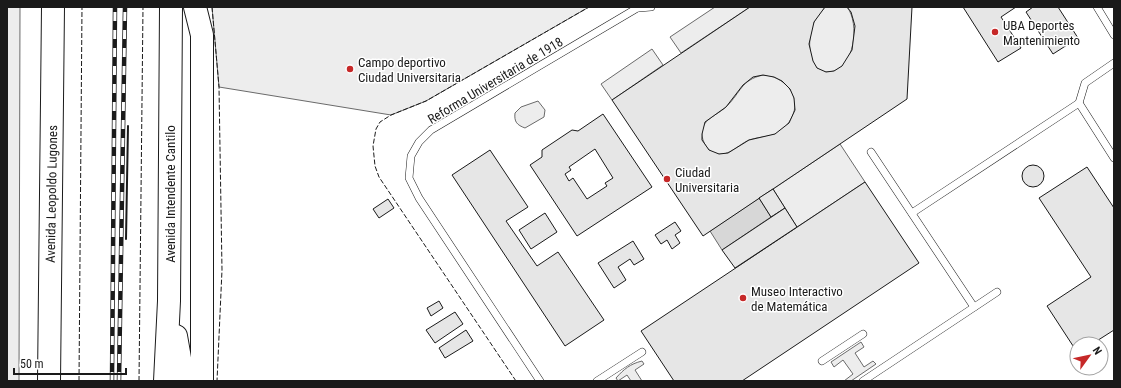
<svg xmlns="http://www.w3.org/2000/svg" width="1121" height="388" font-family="'Roboto Condensed',sans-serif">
  <rect width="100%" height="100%" fill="#fff"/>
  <!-- green -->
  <g fill="#ededed" stroke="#6a6a6a">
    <polygon points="7,7 20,7 19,381 7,381"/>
    <polygon points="212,7 589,7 426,101 391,115 219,87"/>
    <polygon points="715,7 750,7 681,53 670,37"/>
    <path d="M825 7H847C860 23 855 69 830 72 806 75 807 36 814 22 816 17 821 12 825 7Z"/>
    <polygon points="652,49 663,65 612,100 601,84"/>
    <path d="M763 75C773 75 782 80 789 88 802 104 792 125 776 134 768 137 758 137 749 140 736 146 724 162 709 150 705 146 703 141 702 136 700 119 717 116 727 106 741 92 741 80 763 75Z"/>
    <path d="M538 101 545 110 544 117 525 128C517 125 514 122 515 113L521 107Z"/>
    <polygon points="840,144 865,182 797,227 773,189"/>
    <polygon points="861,342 864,347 855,353 864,367 873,361 876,364 851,381 844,381 853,374 843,360 834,367 831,362"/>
    <path d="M642 361 644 364 635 370 642 381H631L627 375 618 381 616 378C624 369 630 364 642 361Z"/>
  </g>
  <!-- water -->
  <polygon fill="#d7d7d7" stroke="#6a6a6a" points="759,198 771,217 722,250 710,231"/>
  <!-- building -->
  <g fill="#e6e6e6" stroke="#1a1a1a" fill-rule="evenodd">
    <path d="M750 7H825L814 22 809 44 813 61 817 68 826 72 834 71 842 66 852 50 855 26 851 12 847 7H912L907 99 703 236 612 100ZM763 75 774 77 782 81 790 89 794 98 795 110 789 123 775 134 749 140 728 153 719 154 709 150 702 140V134L705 122 726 107 743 85 753 77Z"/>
    <polygon points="963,7 1016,7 1001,17 1021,48 998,62"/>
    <polygon points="1033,7 1058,7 1078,38 1053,54 1026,12"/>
    <path d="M603 114 652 187 577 236 530 165 542 157V150L572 130 578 131ZM595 149 613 178 605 183 607 186 587 199 573 178 569 181 565 174 571 170 569 167Z"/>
    <polygon points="490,150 528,207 506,221 537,266 558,252 604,320 565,346 452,175"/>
    <circle cx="1033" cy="176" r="11"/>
    <polygon points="1087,167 1114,208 1114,330 1092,344 1077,344 1077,352 1047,306 1091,277 1039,198"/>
    <polygon points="865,182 919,263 742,381 674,381 641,331"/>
    <polygon points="773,189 785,208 771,217 759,198"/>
    <polygon points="388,199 394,208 379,218 373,209"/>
    <polygon points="785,208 797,227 735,268 722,250"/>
    <polygon points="545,213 557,232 531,249 519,230"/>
    <polygon points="675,222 681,231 675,235 680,243 672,249 667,240 661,244 655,235"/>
    <polygon points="633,241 644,259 634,265 630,259 618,267 626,280 614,288 598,263"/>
    <polygon points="439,301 443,308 431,316 427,308"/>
    <polygon points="455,312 463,324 435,343 426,330"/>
    <polygon points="466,330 473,341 445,358 439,348"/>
  </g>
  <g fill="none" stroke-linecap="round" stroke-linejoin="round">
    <defs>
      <g id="lane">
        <polyline points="1097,7 1114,35"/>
        <polyline points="639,8 651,7"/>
        <polyline points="1079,103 1114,158"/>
        <polyline points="871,152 974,307"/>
        <polyline points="912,213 1079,103 1085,83 1114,63"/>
        <polyline points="822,361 863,334"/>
        <polyline points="540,381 419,198 409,178 411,156 419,142 431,130 639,7"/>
        <polyline points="597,381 642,352"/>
        <polyline points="863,381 997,292"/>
      </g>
      <g id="highway">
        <polyline points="195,7 202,35 202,381"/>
        <polyline points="176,336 184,381"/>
        <polyline points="49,381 53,7"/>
        <polyline points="165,381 169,301 171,7"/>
      </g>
    </defs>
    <!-- lane casing -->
    <use href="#lane" stroke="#1a1a1a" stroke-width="8"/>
    <!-- highway casing -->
    <use href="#highway" stroke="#1a1a1a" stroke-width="24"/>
    <!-- lane -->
    <use href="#lane" stroke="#fff" stroke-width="7"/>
    <!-- highway -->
    <use href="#highway" stroke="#fff" stroke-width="22"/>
    <defs>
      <g id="rail">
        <polyline points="112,381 115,7"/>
        <polyline points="119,381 125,7"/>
      </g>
    </defs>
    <!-- rail casing -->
    <use href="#rail" stroke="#1a1a1a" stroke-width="4.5"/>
    <!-- rail -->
    <use href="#rail" stroke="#fff" stroke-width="3" stroke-dasharray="9" stroke-linecap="butt"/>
    <!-- fence -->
    <g stroke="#1a1a1a" stroke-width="1" stroke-dasharray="5 2" stroke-linecap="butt">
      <polyline points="212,7 219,87 222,270 217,381"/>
      <polyline points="79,381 82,7"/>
      <polyline points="139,381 143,7"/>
      <polyline points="516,381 379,177 375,166 373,146 376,129 380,122 391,115 426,101 589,7"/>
    </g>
    <!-- wall -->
    <polyline stroke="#1a1a1a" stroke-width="2" points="126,239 128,126"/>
  </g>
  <!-- markers -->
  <g fill="#c62828" stroke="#fff" stroke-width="1.5">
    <circle cx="995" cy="32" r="4"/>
    <circle cx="350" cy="69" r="4"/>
    <circle cx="667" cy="179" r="4"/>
    <circle cx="743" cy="298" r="4"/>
  </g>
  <g text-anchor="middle" stroke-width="3" stroke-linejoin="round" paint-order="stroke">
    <!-- poi labels -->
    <g font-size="13" fill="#1a1a1a" stroke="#fff" text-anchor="start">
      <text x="1003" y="30">UBA Deportes<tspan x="1003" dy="15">Mantenimiento</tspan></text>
      <text x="358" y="67">Campo deportivo<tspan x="358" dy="15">Ciudad Universitaria</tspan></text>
      <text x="675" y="177">Ciudad<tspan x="675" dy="15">Universitaria</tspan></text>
      <text x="751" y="296">Museo Interactivo<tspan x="751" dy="15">de Matemática</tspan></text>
    </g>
    <!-- street labels -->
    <g font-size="13" fill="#1a1a1a" stroke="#fff">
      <text transform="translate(495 80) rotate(-31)" y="5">Reforma Universitaria de 1918</text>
      <text transform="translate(51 194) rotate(-89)" y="5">Avenida Leopoldo Lugones</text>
      <text transform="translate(170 194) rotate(-90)" y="5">Avenida Intendente Cantilo</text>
    </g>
  </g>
  <!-- border -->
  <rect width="1121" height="388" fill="none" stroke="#1a1a1a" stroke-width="16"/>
  <!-- north arrow -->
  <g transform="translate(1089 356) rotate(57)"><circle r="19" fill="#ffffff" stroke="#a3a3a3"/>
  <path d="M0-3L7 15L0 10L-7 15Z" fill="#c62828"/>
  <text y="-6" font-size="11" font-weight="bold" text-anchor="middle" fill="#1a1a1a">N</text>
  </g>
  <!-- scale -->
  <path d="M14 368v6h112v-6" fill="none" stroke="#1a1a1a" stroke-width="2"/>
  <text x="20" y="368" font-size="12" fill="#1a1a1a" stroke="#ffffff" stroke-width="3" paint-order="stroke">50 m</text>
</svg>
